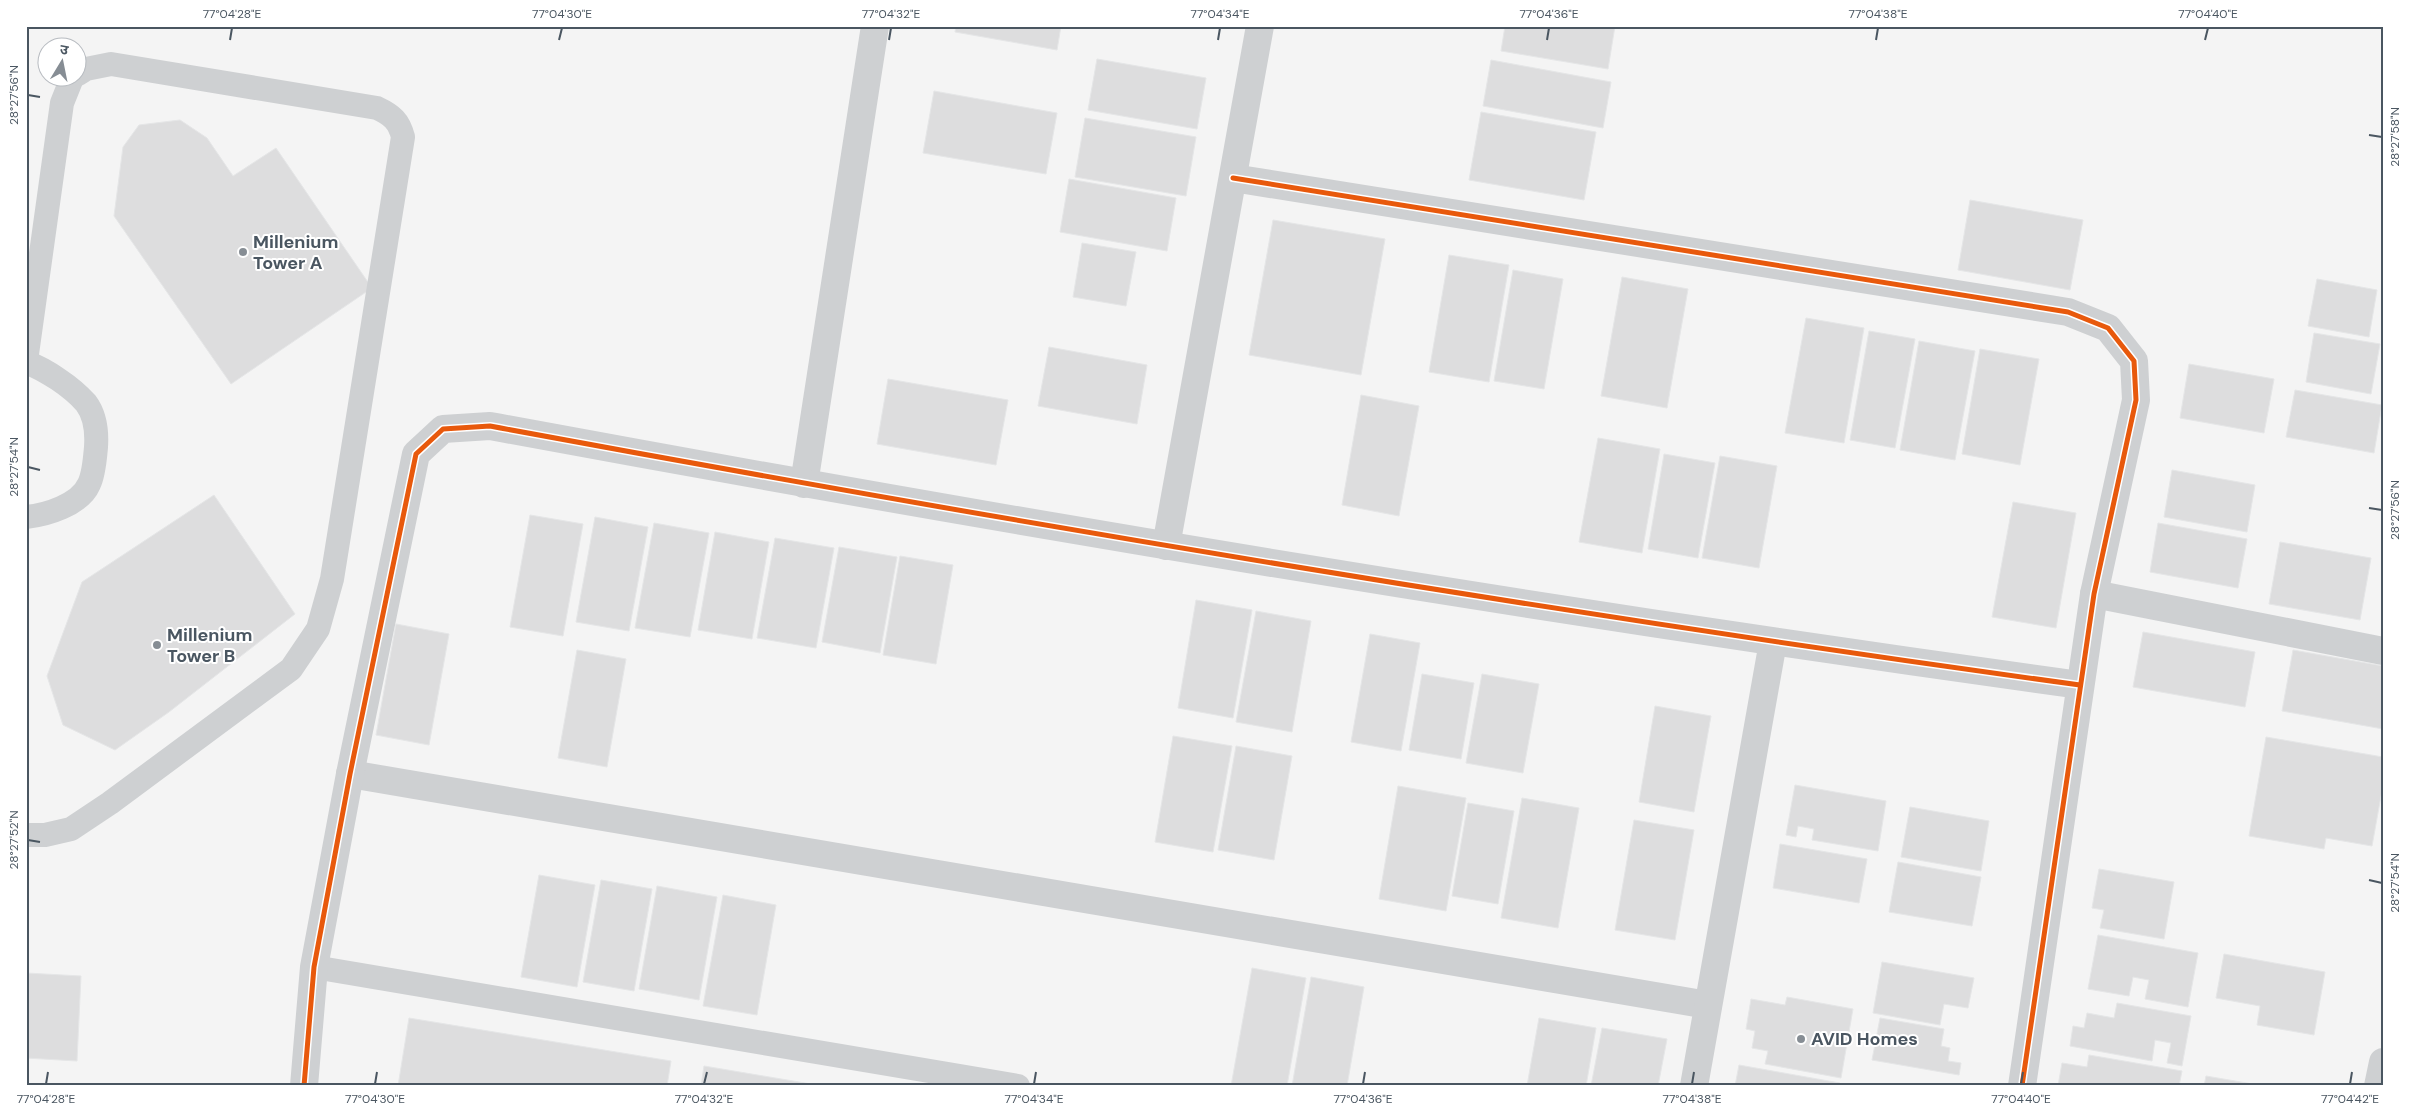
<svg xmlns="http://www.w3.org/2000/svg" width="2409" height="1112" font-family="'DM Sans','Noto Sans Devanagari',sans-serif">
  <rect width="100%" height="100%" fill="#f4f4f4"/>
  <!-- building -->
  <g fill="#ddddde" stroke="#e5e6e7">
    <polygon points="956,26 1061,26 1057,50 955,32"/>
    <polygon points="1505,26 1615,26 1608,69 1501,51"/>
    <polygon points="1097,59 1206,78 1197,129 1088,110"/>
    <polygon points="1491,60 1611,82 1603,128 1483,106"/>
    <polygon points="934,91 1057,113 1046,174 923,153"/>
    <polygon points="1481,112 1596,132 1584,200 1469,180"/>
    <polygon points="1085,118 1196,137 1186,196 1075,177"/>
    <polygon points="180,120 207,138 233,176 276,148 372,288 231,384 114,216 123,147 139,125"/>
    <polygon points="1069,179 1176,198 1167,251 1060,232"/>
    <polygon points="1970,200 2083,220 2070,290 1958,270"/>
    <polygon points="1273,220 1385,239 1361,375 1249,355"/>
    <polygon points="1082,243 1136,252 1126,306 1073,297"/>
    <polygon points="1449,255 1509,265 1489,382 1429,372"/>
    <polygon points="1513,270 1563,279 1544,389 1494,381"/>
    <polygon points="1622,277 1688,289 1667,408 1601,396"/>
    <polygon points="2317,279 2377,290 2369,337 2308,326"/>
    <polygon points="1806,318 1864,328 1844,443 1785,433"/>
    <polygon points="1869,331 1915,339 1895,448 1850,440"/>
    <polygon points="2314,333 2380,344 2371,394 2306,382"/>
    <polygon points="1919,341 1975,351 1955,460 1900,450"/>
    <polygon points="1049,347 1147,365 1137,424 1038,406"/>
    <polygon points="1980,349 2039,359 2020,465 1962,454"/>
    <polygon points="2189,364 2274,379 2264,433 2180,418"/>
    <polygon points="888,379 1008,400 996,465 877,444"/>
    <polygon points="2295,390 2382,405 2374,453 2286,437"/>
    <polygon points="1361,395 1419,406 1399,516 1342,505"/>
    <polygon points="1598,438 1660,449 1642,553 1579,542"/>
    <polygon points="1664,454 1715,463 1698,558 1648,549"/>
    <polygon points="1720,456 1777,466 1759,568 1702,558"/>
    <polygon points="2172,470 2255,485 2247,532 2164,517"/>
    <polygon points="214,495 295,614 169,712 115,750 63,725 47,676 82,582"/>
    <polygon points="2013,502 2076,513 2056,628 1992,617"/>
    <polygon points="530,515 583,524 563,636 510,627"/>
    <polygon points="595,517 648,527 629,631 576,622"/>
    <polygon points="654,523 709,533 690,637 635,628"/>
    <polygon points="2158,523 2247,539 2238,588 2150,572"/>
    <polygon points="715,532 769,542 752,639 698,630"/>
    <polygon points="775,538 834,548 816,648 757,638"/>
    <polygon points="2280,542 2371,558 2360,620 2269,604"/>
    <polygon points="839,547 897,557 880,653 822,642"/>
    <polygon points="900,556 953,565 936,664 883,655"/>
    <polygon points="1196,600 1252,610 1233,718 1178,708"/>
    <polygon points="1256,611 1311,621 1292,732 1236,722"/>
    <polygon points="396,624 449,634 429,745 376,735"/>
    <polygon points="2143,632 2255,652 2245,707 2133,687"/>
    <polygon points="1370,634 1420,643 1401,751 1351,742"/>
    <polygon points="577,650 626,659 607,767 558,758"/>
    <polygon points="2293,650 2383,666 2383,729 2282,711"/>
    <polygon points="1422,674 1474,683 1461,759 1409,750"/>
    <polygon points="1482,674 1539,684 1523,773 1466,763"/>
    <polygon points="1655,706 1711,716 1694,812 1639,802"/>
    <polygon points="1173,736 1232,746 1213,852 1155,842"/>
    <polygon points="2266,737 2383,757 2383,785 2372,846 2326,838 2324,849 2249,836"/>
    <polygon points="1236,746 1292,756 1274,860 1218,850"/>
    <polygon points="1795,785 1886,801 1878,851 1812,840 1814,829 1798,826 1796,837 1786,835"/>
    <polygon points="1398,786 1466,798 1446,911 1379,899"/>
    <polygon points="1522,798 1579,808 1558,928 1501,918"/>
    <polygon points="1468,803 1514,811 1498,904 1452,896"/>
    <polygon points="1910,807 1989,821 1981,871 1901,857"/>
    <polygon points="1634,820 1694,830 1675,940 1615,930"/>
    <polygon points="1780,844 1867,859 1859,903 1773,888"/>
    <polygon points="1898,862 1981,877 1972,926 1889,912"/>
    <polygon points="2099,869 2174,882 2164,939 2100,928 2104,910 2092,908"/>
    <polygon points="539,875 595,885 577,987 521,977"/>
    <polygon points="601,880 652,889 634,991 583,982"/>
    <polygon points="657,886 717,897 699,1000 639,989"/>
    <polygon points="723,895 776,905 757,1015 703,1006"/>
    <polygon points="2098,935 2198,953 2188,1007 2145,999 2149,980 2133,977 2129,996 2088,989"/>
    <polygon points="2224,954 2325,972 2314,1035 2257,1025 2260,1006 2216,998"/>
    <polygon points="1882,962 1974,978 1968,1008 1944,1004 1940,1025 1873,1013"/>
    <polygon points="1252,968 1306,978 1287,1086 1231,1086"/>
    <polygon points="26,973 81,976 77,1061 26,1058"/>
    <polygon points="1311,977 1364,987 1347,1086 1292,1086"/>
    <polygon points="1787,997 1853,1009 1841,1078 1765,1064 1768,1051 1752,1048 1755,1031 1746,1029 1751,999 1785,1005"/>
    <polygon points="2117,1003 2191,1016 2182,1066 2167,1063 2171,1043 2155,1040 2152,1061 2070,1046 2073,1026 2084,1028 2087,1013 2114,1018"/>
    <polygon points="409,1018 671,1061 667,1086 398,1086"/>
    <polygon points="1539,1018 1596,1028 1586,1086 1527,1086"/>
    <polygon points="1880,1018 1944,1029 1941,1046 1950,1048 1948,1061 1961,1063 1959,1075 1872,1060"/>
    <polygon points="1602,1028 1667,1039 1658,1086 1591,1086"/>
    <polygon points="2089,1055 2182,1071 2179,1086 2058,1086 2062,1063 2087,1067"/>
    <polygon points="1739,1065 1840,1083 1839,1086 1735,1086"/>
    <polygon points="704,1066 817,1085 816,1086 701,1086"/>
    <polygon points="2206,1076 2264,1086 2204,1086"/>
  </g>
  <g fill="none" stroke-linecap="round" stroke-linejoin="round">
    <!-- lane -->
    <g stroke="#ced0d2" stroke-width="24">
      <polyline points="26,361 62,103 72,78"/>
      <path d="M26 362C46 370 71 386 86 403 95 415 97 432 96 447 95 458 94 474 89 484 80 505 46 515 26 517"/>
      <path d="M26 835H45L71 829 110 803 291 669 318 629 332 579 403 137C399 121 392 115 377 108L111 64 86 69 78 74"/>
      <polyline points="314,967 1018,1086"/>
    </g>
    <!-- street -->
    <g stroke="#ced0d2" stroke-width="28">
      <polyline points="1233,178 2068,312 2108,328 2134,361 2136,400 2094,594 2022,1086"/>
      <polyline points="804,484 875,26"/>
      <polyline points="1166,546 1260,26"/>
      <polyline points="2094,594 2383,651"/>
      <polyline points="350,774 1708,1005"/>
      <path d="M304 1086 314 967 350 774 416 454 443 429 490 426C1018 524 1548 612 2080 685"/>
      <polyline points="1694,1086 1773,642"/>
      <polyline points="2378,1086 2383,1062"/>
    </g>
    <defs>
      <g id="cycleway">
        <polyline points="1233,178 2068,312 2108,328 2134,361 2136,400 2094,594 2022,1086"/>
        <path d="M304 1086 314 967 350 774 416 454 443 429 490 426C1018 524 1548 612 2080 685"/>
      </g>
    </defs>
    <!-- cycleway casing -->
    <use href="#cycleway" stroke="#fff" stroke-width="8"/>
    <!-- cycleway -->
    <use href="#cycleway" stroke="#e8590c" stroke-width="5"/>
  </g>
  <!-- ticks -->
  <path fill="none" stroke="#4a5661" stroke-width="2" d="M230 40 232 28M559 40 562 28M889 40 891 28M1218 40 1220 28M1547 40 1549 28M1876 40 1878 28M2205 40 2208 28M28 95 40 97M2369 135 2382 137M28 467 40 470M2369 508 2382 510M28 840 40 842M2369 880 2382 883M46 1084 48 1072M375 1084 377 1072M704 1084 707 1072M1034 1084 1036 1072M1363 1084 1365 1072M1692 1084 1694 1072M2021 1084 2023 1072M2350 1084 2352 1072"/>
  <!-- markers -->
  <g fill="#868d94" stroke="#fff" stroke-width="2">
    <circle cx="243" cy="252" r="5"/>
    <circle cx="157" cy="645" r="5"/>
    <circle cx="1801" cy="1039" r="5"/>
  </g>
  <g text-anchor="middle" stroke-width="4" stroke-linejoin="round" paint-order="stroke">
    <!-- poi labels -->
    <g font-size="18" font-weight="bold" fill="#4a5661" stroke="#fff" text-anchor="start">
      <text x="253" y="248">Millenium<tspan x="253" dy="21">Tower A</tspan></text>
      <text x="167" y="641">Millenium<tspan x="167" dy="21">Tower B</tspan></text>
      <text x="1811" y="1045">AVID Homes</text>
    </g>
  </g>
  <!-- border -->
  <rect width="2409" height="1112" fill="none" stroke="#ffffff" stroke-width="55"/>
  <!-- north arrow -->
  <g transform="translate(62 62) rotate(10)"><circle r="24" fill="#ffffff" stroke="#b7bbc0"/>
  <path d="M0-4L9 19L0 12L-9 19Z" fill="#868d94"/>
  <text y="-8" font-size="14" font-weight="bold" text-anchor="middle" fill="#4a5661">उ</text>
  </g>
  <rect x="28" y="28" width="2354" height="1056" fill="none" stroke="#4a5661" stroke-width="2"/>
  <g font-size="12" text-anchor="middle" fill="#4a5661">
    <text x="232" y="18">77°04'28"E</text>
    <text x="562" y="18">77°04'30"E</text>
    <text x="891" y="18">77°04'32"E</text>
    <text x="1220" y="18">77°04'34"E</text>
    <text x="1549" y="18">77°04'36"E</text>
    <text x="1878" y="18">77°04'38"E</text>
    <text x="2208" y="18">77°04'40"E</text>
    <text transform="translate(14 95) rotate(-90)" y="4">28°27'56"N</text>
    <text transform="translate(2395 137) rotate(-90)" y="4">28°27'58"N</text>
    <text transform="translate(14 467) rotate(-90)" y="4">28°27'54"N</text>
    <text transform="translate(2395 510) rotate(-90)" y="4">28°27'56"N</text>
    <text transform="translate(14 840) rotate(-90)" y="4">28°27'52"N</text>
    <text transform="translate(2395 883) rotate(-90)" y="4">28°27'54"N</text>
    <text x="46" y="1103">77°04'28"E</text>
    <text x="375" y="1103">77°04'30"E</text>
    <text x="704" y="1103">77°04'32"E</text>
    <text x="1034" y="1103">77°04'34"E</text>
    <text x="1363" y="1103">77°04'36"E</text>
    <text x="1692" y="1103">77°04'38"E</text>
    <text x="2021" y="1103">77°04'40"E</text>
    <text x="2350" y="1103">77°04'42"E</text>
  </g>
</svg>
